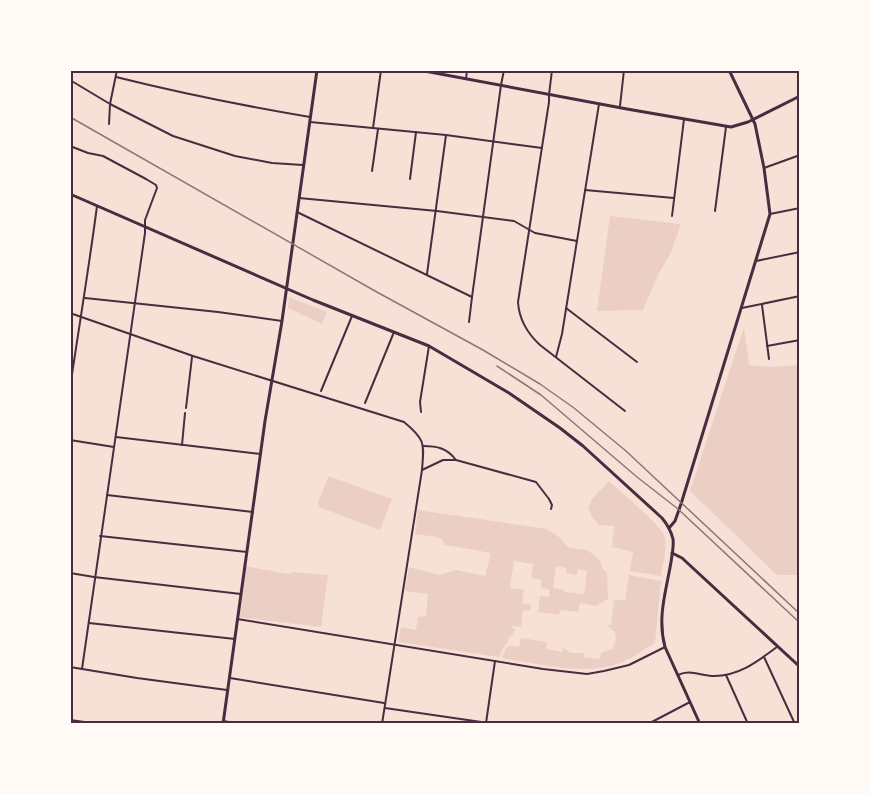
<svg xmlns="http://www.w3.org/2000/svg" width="870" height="794" font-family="'Libre Baskerville',serif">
  <rect width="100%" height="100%" fill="#f7e1d7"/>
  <!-- green -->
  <g fill="#ebcfc5" fill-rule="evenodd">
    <polygon points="610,216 681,224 671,252 658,275 643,310 597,311"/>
    <polygon points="289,297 327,312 322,324 288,308"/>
    <polygon points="744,327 749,365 770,367 799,365 799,575 777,575 690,491"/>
    <polygon points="328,477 331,477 392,499 380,530 319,507 318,503"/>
    <path d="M609 481C620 492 663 526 665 538 667 550 663 564 661 576L630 571 633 552 612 547 614 526 599 525 592 517 588 509 592 499Z"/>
    <path d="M418 510 547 529 558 536 569 548 587 550 594 555 599 559 604 571 607 572 608 599 596 606 580 603 578 612 560 610 559 615 538 612 540 596 549 597 550 590 541 588 542 580 531 578 533 564 514 561 510 588 524 590 522 603 531 605 530 611 523 610 521 627 513 626 512 628 515 629 513 635 509 637C508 645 501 647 500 657L398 642 401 627 416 630 418 617 426 616 428 594 405 591 409 567 439 575 456 570 485 576 491 553 445 545 443 540 437 537 415 534ZM556 566 566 568V573L577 575 578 569 587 571 584 594 564 592V590L553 588Z"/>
    <polygon points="245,566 289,574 293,572 328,575 321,627 237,617"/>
    <path d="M629 575 661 581 655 643 650 646C640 652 629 660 617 664 583 676 537 663 502 658L506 648 509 646 518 647 520 645 521 638 547 642 546 649 562 652 563 648 571 653H584V657L600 659 601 653 612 649 616 640 615 632 607 625H611L614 599 625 601Z"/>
  </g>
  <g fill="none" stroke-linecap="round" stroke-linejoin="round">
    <!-- minor -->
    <g stroke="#4a2c40" stroke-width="2">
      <path d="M552 70 549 95V102L518 302C519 319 527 333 540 345L625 411"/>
      <path d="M116 77C180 93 245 106 310 117"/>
      <polyline points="466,79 467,70"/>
      <polyline points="70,80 110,104 173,136 235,156 272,163 303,165"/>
      <polyline points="620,106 624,70"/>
      <polyline points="310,122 446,135 542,148"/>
      <polyline points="109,124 110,104 117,70"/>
      <polyline points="373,128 381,70"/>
      <polyline points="70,146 88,153 103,156 146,179 156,185 157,188 145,220 145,233 82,669"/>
      <polyline points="764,168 800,155"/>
      <polyline points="372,171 378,129"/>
      <polyline points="410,179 416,132"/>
      <polyline points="585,190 674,198"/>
      <polyline points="299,198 437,211 514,221 535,233 577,241"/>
      <polyline points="715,211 726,127"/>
      <polyline points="297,212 472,297"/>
      <polyline points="770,214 800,208"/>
      <polyline points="672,216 684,119"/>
      <polyline points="756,261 800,252"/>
      <polyline points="427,274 446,135"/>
      <polyline points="85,298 218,312 282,321"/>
      <polyline points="762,305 769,359"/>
      <polyline points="566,308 637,362"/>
      <polyline points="742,308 800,296"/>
      <path d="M70 313 193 356 404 422C426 440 424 444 422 470L382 724"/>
      <polyline points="469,322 472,297 501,85 504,70"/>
      <polyline points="767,346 800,340"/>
      <polyline points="556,357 562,334 599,104"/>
      <path d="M70 388C79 327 89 267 97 206"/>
      <polyline points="321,391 352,316"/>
      <polyline points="365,403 394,332"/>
      <polyline points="186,408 192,357"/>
      <polyline points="421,412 420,402 429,346"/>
      <polyline points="116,437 261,454"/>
      <polyline points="70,440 114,447"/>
      <polyline points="182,445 185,413"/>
      <path d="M423 446C437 446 447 448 456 460"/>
      <polyline points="422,470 443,460 456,460 536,482 549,499 552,505 551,509"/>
      <polyline points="107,495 253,512"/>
      <polyline points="100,536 247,552"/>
      <polyline points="70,573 94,577 241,594"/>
      <polyline points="237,619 543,669 587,674 604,671 629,665 665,647"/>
      <polyline points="89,623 235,639"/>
      <polyline points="764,657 795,724"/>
      <polyline points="70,667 137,678 227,690"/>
      <path d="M678 675C690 669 701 676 714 676 739 676 758 661 777 647"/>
      <polyline points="726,675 748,724"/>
      <polyline points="230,678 384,703"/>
      <polyline points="385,708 495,724"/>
      <polyline points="70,720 99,724"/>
      <polyline points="223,721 241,724"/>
      <polyline points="486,723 495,661"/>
      <polyline points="648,724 690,702"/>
    </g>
    <!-- tertiary -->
    <g stroke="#4a2c40" stroke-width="3">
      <polyline points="419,70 627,109 731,127 748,122 800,96"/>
      <polyline points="669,528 675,521 681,504 770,214 764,168 755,124 729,70"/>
      <polyline points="672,553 682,558 800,667"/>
      <polyline points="223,724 265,421 282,321 317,70"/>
    </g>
    <!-- secondary -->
    <path stroke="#4a2c40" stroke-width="3" d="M70 194 313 300 429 346 509 393 560 428 583 446 662 518C667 524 671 531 673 539 674 546 672 555 671 562 666 592 657 617 665 647L700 724"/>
    <!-- tram -->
    <polyline stroke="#8f747c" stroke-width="1.5" points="497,366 541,395 637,477 678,509 800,623"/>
    <!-- rail -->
    <polyline stroke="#8f747c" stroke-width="1.5" points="70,117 375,291 483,350 540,384 574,408 626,451 800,614"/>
  </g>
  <!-- border -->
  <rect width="870" height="794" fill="none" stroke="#fffaf5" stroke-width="144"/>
  <rect x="72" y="72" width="726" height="650" fill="none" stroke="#4a2c40" stroke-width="2"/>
</svg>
